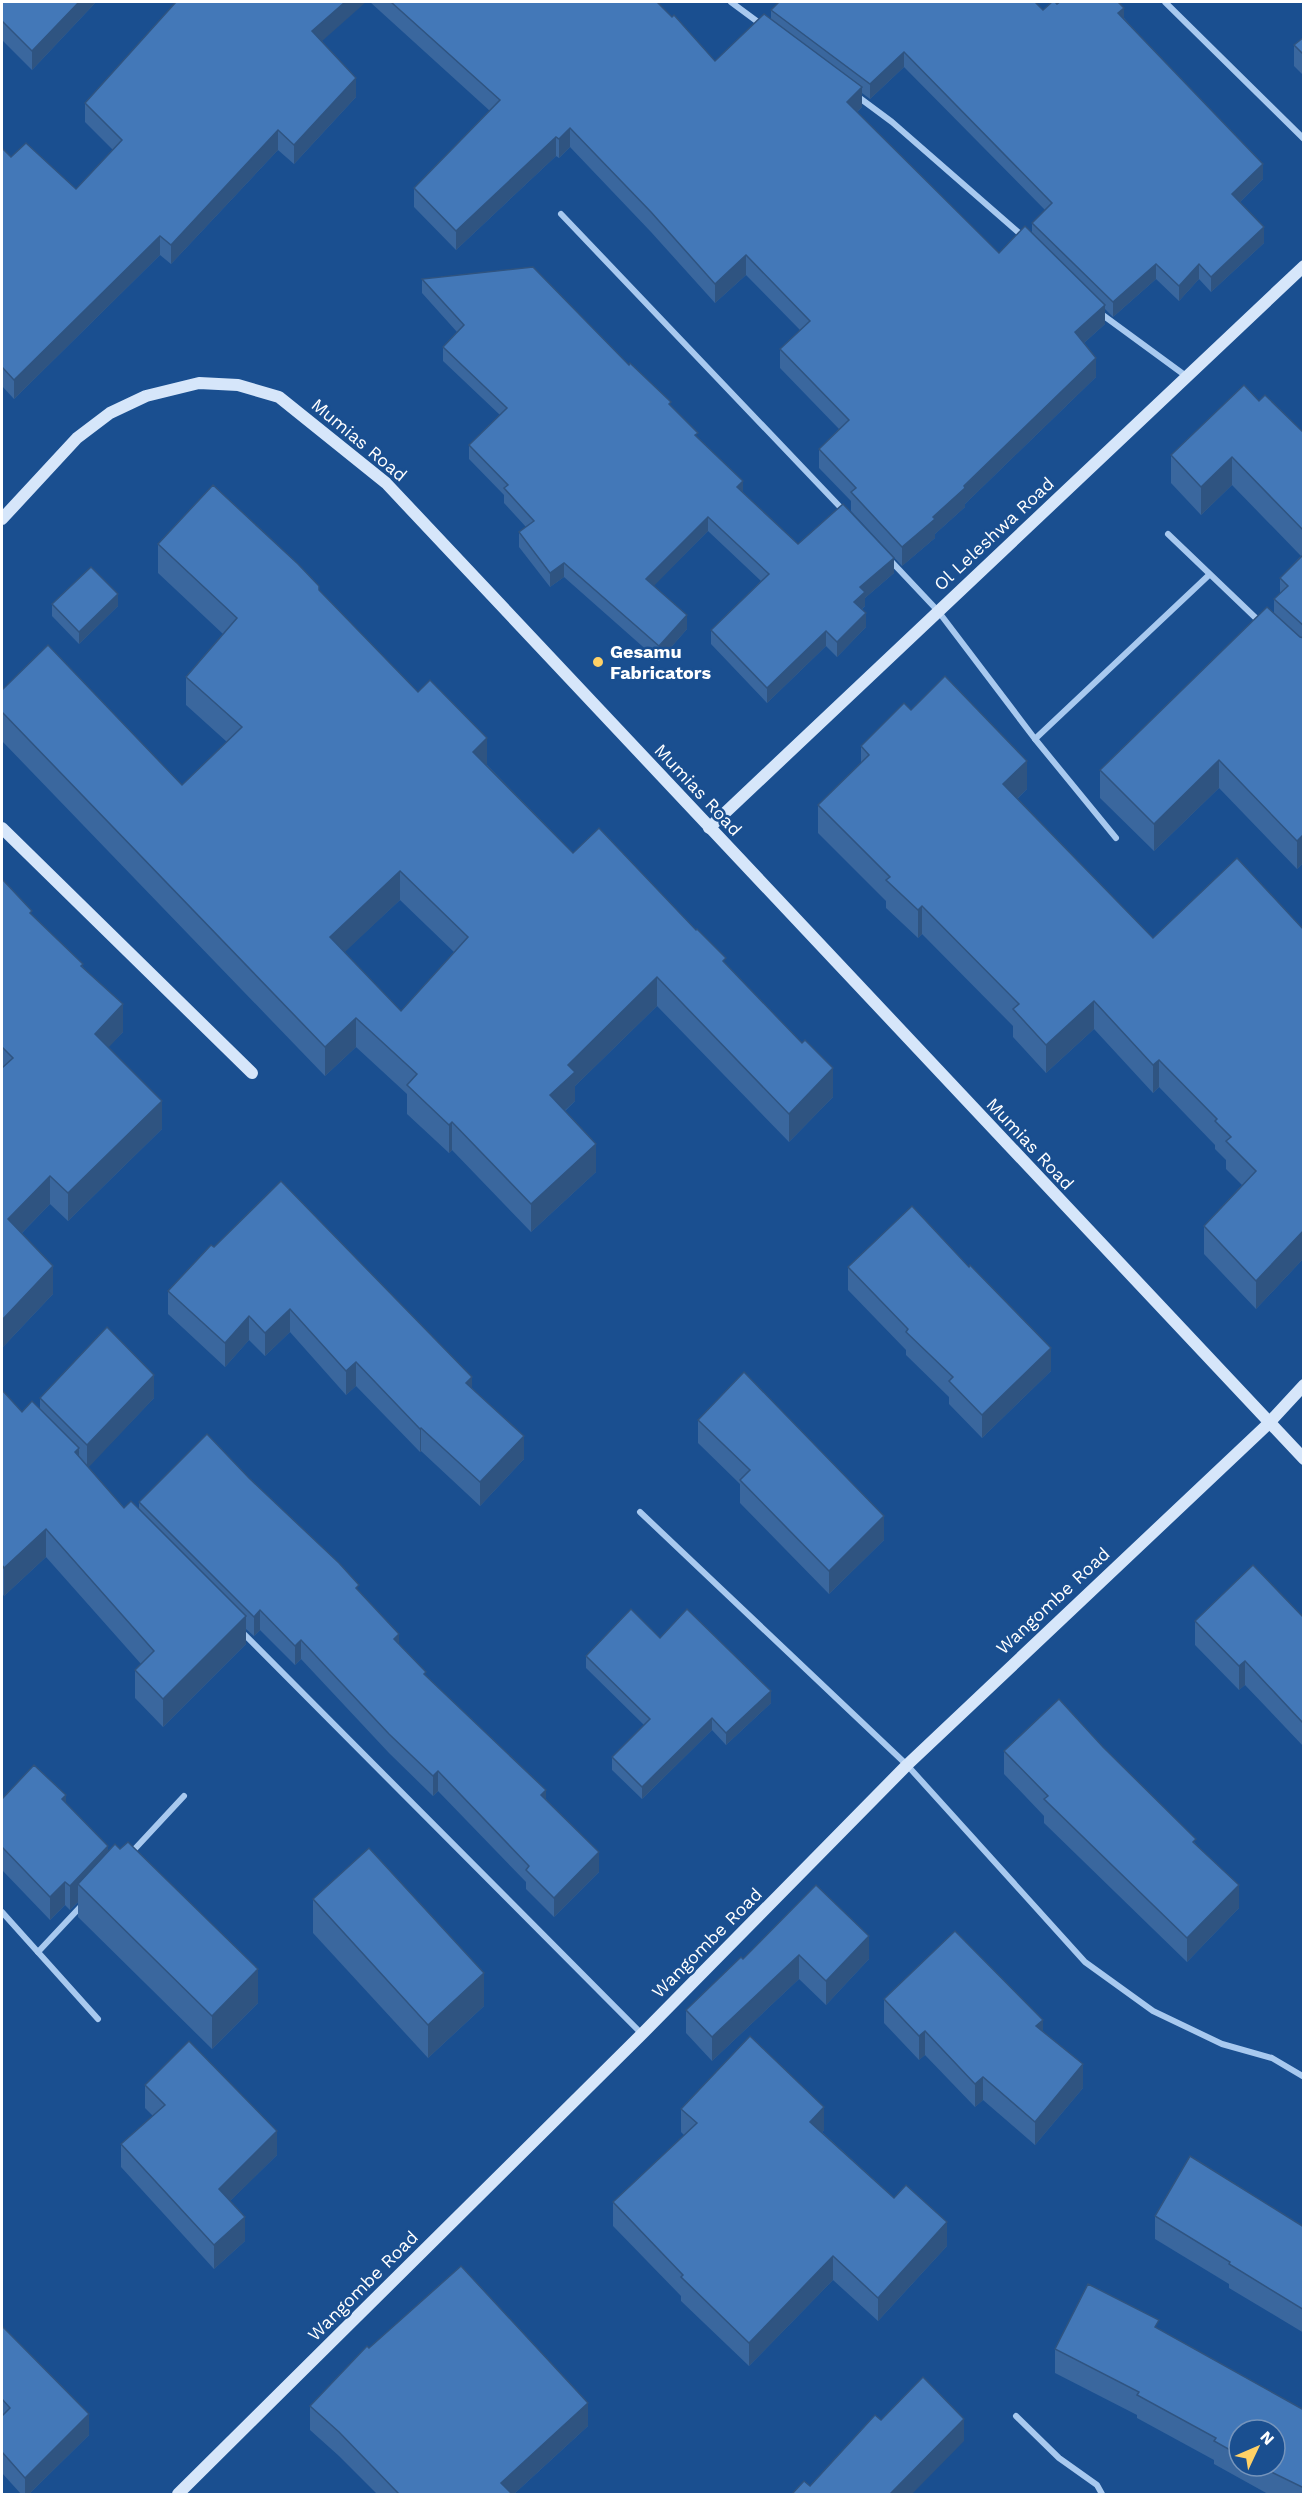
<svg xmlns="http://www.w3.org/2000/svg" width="1305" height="2496" font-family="'Work Sans',sans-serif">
  <rect width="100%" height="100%" fill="#1a4f90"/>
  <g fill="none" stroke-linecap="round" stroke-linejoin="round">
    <!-- street -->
    <g stroke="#a8c9ef" stroke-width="6">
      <polyline points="731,2 762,25"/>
      <polyline points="1165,2 1304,139"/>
      <polyline points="857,96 892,122 1025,238"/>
      <polyline points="561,214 844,511"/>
      <polyline points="1100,313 1186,376"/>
      <polyline points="1168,534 1261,623"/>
      <polyline points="890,560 938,611 1035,739 1209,575"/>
      <polyline points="1035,739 1116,838"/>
      <polyline points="640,1512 907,1765 1085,1962 1153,2011 1222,2044 1272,2058 1304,2077"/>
      <polyline points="241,1631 642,2034"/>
      <polyline points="131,1853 184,1796"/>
      <polyline points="2,1912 98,2019"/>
      <polyline points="38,1952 83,1904"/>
      <polyline points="1016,2416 1059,2458 1097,2485 1102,2494"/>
    </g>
    <!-- secondary -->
    <g stroke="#d6e6fa" stroke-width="12">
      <polyline points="2,519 77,438 110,413 146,396 199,383 238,385 279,397 386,483 1304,1459"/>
      <polyline points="2,828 252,1073"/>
      <polyline points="709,828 1304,266"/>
      <polyline points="178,2494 642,2034 907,1765 1268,1424 1304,1385"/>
    </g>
  </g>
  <!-- wall -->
  <g fill="#3a679e" fill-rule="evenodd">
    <polygon points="2,2 96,2 32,70 2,40"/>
    <path d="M370 2H657L715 61 771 19V10H1043L1057 4 1124 18 1263 179 1240 202 1264 243 1211 292 1199 279 1179 301 1156 279 1113 317 1105 309V324L1084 343 1096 377 965 504V507L935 534V538L902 566 851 511V501L819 468V449L839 429 780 368V349L800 330 746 275 715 303 651 232 570 147 559 158 556 156 456 250 414 207V188L490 111ZM904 67 1045 210 1032 223V234L999 253 857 112 862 107V93L870 99Z"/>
    <polygon points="1304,37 1304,76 1294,66 1294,45"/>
    <polygon points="322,41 356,97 294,164 278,150 171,264 160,255 14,399 2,386 2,148 11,157 76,189 113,150 85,122 85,103"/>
    <polygon points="422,279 629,365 671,407 743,493 798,544 894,573 865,598 865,606 862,609 866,627 837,657 826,646 767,703 711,644 711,630 761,581 708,531 653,586 687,629 659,661 564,577 550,587 519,547 519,532 526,527 504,503 504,495 469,459 469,445 500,415 443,361 443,347 457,332 422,293"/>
    <polygon points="1259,401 1304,433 1304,862 1297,869 1219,788 1154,851 1100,798 1100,770 1274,614 1274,599 1280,594 1280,578 1301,556 1232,485 1201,515 1171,483 1171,455"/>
    <path d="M158 544 319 590 487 765 573 853 726 964 833 1097 789 1142 657 1006 575 1086V1101L565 1111 596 1172 531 1232 452 1150 449 1153 407 1114V1094L356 1047 325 1076 2 741V690L182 785 227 742 186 705V677L223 634 158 573ZM400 900 454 952 401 1011 344 952Z"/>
    <polygon points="52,604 118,606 79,644 52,616"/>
    <polygon points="911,710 1027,789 1017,799 1153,938 1304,930 1304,1258 1256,1309 1204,1254 1204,1226 1242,1185 1226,1169 1226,1160 1215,1149 1215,1145 1159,1087 1153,1093 1094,1029 1046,1073 1013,1037 1013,1026 922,934 918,938 886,908 886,901 818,833 818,805 861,763 861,746"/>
    <polygon points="2,879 32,915 83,967 123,1032 108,1047 162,1129 68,1221 50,1204 21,1234 53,1294 2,1348"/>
    <polygon points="214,1247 472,1388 524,1459 480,1506 421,1451 420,1452 356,1386 346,1395 290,1332 265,1356 249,1340 225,1367 168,1314 168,1291"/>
    <polygon points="848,1267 1051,1371 982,1438 949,1404 949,1397 906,1355 906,1350 848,1290"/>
    <polygon points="2,1390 22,1412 40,1408 40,1398 154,1398 88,1467 124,1508 139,1508 139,1502 359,1591 399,1644 426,1677 546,1799 599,1872 554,1917 526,1889 526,1882 438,1791 433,1796 389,1753 301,1659 295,1665 260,1630 254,1636 246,1629 246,1644 163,1727 135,1698 135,1670 141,1664 46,1557 4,1596 2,1593"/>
    <polygon points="698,1420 884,1540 829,1594 740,1503 740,1484 698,1443"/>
    <polygon points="1304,1618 1304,1747 1245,1685 1239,1690 1195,1645 1195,1621"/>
    <polygon points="660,1638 771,1703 726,1745 712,1730 642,1799 612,1770 612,1757 644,1725 586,1668 586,1656"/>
    <polygon points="1103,1747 1196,1844 1239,1908 1187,1962 1044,1823 1044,1816 1004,1774 1004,1751"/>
    <polygon points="2,1799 66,1803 108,1852 258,2003 212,2049 78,1917 78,1902 70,1910 65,1905 50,1920 2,1870"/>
    <polygon points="816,1885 869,1959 826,2005 799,1979 712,2061 686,2033 686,2010 743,1959"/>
    <polygon points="313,1899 484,2006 428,2058 313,1933"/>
    <polygon points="884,1999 1043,2031 1083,2088 1035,2145 983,2100 975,2107 925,2055 919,2060 884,2023"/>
    <polygon points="145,2085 277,2155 230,2201 245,2241 214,2269 121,2167 121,2144 153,2116 145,2108"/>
    <polygon points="681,2109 824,2130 822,2132 947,2246 878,2321 833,2280 749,2366 681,2301 681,2296 613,2226 613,2202 684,2135 681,2132"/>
    <polygon points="1155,2216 1304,2227 1304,2333 1229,2288 1229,2284 1155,2239"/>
    <polygon points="2,2326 89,2435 29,2494 21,2494 2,2473"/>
    <path d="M1159 2329 1304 2410V2494H1268L1214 2464V2460L1137 2418V2415L1055 2373V2349ZM1239 2430 1275 2466H1239Z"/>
    <polygon points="369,2348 588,2426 514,2494 377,2494 339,2456 310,2430 310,2406"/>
  </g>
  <!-- shaded-wall -->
  <g fill="#2f5481">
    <polygon points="79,2 96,2 32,70 32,51"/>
    <polygon points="345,2 366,2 312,50 312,31"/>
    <polygon points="1124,8 1124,23 1118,13"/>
    <polygon points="904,52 904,67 870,99 870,84"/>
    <polygon points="356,78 356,97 294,164 294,145"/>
    <polygon points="862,87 862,107 847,122 847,102"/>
    <polygon points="570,128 570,147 559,158 559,139"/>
    <polygon points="278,130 278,150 171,264 171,245"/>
    <polygon points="556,137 556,156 456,250 456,231"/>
    <polygon points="1263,164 1263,179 1232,210 1232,194"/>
    <polygon points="1264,227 1264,243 1211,292 1211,277"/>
    <polygon points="160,236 160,255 14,399 14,380"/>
    <polygon points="746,255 746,275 715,303 715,284"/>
    <polygon points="1156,264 1156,279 1113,317 1113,302"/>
    <polygon points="1199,264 1199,279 1179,301 1179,286"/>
    <polygon points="1105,305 1105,324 1075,351 1075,332"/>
    <polygon points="1096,358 1096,377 965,504 965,507 935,534 935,538 902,566 902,547"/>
    <polygon points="1232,457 1232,485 1201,515 1201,487"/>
    <polygon points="743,481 743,495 737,487"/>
    <polygon points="708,517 708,531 646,594 646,579"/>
    <polygon points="894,558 894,573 865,598 865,606 854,616 854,602 860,587"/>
    <polygon points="564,563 564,577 550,587 550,573"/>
    <polygon points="118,594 118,606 79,644 79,632"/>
    <polygon points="866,613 866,627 837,657 837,642"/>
    <polygon points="687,615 687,629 659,661 659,646"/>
    <polygon points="826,631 826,646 767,703 767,688"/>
    <polygon points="487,738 487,767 473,752"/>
    <polygon points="1219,760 1219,788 1154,851 1154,824"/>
    <polygon points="1027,761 1027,789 1003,812 1003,784"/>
    <polygon points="1304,834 1304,862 1297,869 1297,841"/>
    <polygon points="400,871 400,900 330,966 330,937"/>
    <polygon points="922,906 922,934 918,938 918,910"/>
    <polygon points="657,977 657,1006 575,1086 575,1101 550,1124 550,1095 568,1065"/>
    <polygon points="1094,1001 1094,1029 1046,1073 1046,1045"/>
    <polygon points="123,1004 123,1032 95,1062 95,1034"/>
    <polygon points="356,1018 356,1047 325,1076 325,1047"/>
    <polygon points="1159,1060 1159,1087 1153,1093 1153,1065"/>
    <polygon points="833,1068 833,1097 789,1142 789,1114"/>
    <polygon points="162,1101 162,1129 68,1221 68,1193"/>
    <polygon points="452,1122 452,1150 449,1153 449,1125"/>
    <polygon points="596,1144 596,1172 531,1232 531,1204"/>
    <polygon points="50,1176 50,1204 8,1247 8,1219"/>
    <polygon points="1304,1230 1304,1258 1256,1309 1256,1281"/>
    <polygon points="53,1266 53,1294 2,1348 2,1320"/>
    <polygon points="290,1309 290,1332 265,1356 265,1333"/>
    <polygon points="249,1316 249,1340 225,1367 225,1343"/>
    <polygon points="1051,1348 1051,1371 982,1438 982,1415"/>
    <polygon points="356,1362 356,1386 346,1395 346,1371"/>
    <polygon points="154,1375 154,1398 87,1469 87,1445"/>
    <polygon points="472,1377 472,1401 466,1383"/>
    <polygon points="421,1428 421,1451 420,1452 420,1429"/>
    <polygon points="524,1436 524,1459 480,1506 480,1482"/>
    <polygon points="79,1448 79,1476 75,1452"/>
    <polygon points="884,1516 884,1540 829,1594 829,1571"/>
    <polygon points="46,1529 46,1557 4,1596 4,1568"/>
    <polygon points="260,1610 260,1630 254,1636 254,1617"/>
    <polygon points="246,1616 246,1644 163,1727 163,1699"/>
    <polygon points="399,1634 399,1654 394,1639"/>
    <polygon points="301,1640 301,1659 295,1665 295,1646"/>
    <polygon points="1245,1661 1245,1685 1239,1690 1239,1666"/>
    <polygon points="771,1691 771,1703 726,1745 726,1733"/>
    <polygon points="712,1718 712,1730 642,1799 642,1787"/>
    <polygon points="438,1771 438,1791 433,1796 433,1776"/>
    <polygon points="546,1790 546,1810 541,1795"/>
    <polygon points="66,1795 66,1818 62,1799"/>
    <polygon points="108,1846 108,1870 78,1884 78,1902 70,1910 70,1886"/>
    <polygon points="599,1852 599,1872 554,1917 554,1898"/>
    <polygon points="65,1882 65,1905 50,1920 50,1897"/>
    <polygon points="1239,1885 1239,1908 1187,1962 1187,1938"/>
    <polygon points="869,1936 869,1959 826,2005 826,1981"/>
    <polygon points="799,1955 799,1979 712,2061 712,2037"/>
    <polygon points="258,1969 258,2003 212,2049 212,2016"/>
    <polygon points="484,1973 484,2006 428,2058 428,2025"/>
    <polygon points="1043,2020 1043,2043 1036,2026"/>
    <polygon points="925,2031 925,2055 919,2060 919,2036"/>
    <polygon points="1083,2064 1083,2088 1035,2145 1035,2122"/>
    <polygon points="983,2077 983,2100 975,2107 975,2084"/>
    <polygon points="824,2107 824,2130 810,2145 810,2122"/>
    <polygon points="277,2131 277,2155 219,2212 219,2189"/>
    <polygon points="245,2217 245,2241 214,2269 214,2245"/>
    <polygon points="947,2222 947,2246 878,2321 878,2298"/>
    <polygon points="833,2256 833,2280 749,2366 749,2343"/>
    <polygon points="588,2403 588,2426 514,2494 501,2494 501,2483"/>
    <polygon points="89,2414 89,2435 29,2494 25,2494 25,2478"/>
    <polygon points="964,2419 964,2441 912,2494 890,2494"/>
  </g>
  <!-- building -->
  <g fill="#4378b8" stroke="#2f5481" stroke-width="1.5" fill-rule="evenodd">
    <polygon points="2,2 79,2 32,51 2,21"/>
    <polygon points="176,2 345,2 312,31 356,78 294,145 278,130 171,245 160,236 14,380 2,367 2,148 11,157 26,143 76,189 122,140 85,103"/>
    <polygon points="391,2 657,2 672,17 674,15 715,61 764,14 862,87 847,102 999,253 1025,226 1105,305 1075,332 1096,358 964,486 965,488 933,517 935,519 902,547 851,492 856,488 819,449 849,420 780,349 810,321 746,255 715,284 651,212 570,128 559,139 556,137 456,231 414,188 500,100"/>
    <polygon points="779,2 1035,2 1043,10 1052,2 1055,2 1057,4 1060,2 1118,2 1124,8 1118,13 1263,164 1232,194 1264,227 1211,277 1199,264 1179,286 1156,264 1113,302 1032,223 1052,203 904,52 870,84 771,10"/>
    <polygon points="1304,37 1304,55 1294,45"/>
    <polygon points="533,267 629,365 630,363 671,402 669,404 698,433 695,435 743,481 737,487 798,544 843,504 894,558 860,587 865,592 854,602 866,613 837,642 826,631 767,688 711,630 769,574 708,517 646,579 687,615 659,646 564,563 550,573 519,532 534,521 504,488 508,485 469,445 507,408 443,347 464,325 422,279"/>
    <polygon points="1244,385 1259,401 1265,395 1304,433 1304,531 1232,457 1201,487 1171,455"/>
    <path d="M213 485 298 564 319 586V590L418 692 430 680 487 738 473 752 573 853 599 828 696 930 697 929 726 958 723 961 802 1043 805 1040 833 1068 789 1114 657 977 568 1065 575 1072 550 1095 596 1144 531 1204 452 1122 449 1125 407 1085 417 1074 356 1018 325 1047 2 712V690L48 645 182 785 242 727 186 677 237 618 158 544ZM400 871 468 937 401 1011 330 937Z"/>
    <polygon points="1304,554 1304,626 1274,599 1288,586 1280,578"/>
    <polygon points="91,567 118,594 79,632 52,604"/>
    <polygon points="1267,607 1300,637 1304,638 1304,834 1297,841 1219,760 1154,824 1100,770"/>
    <polygon points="945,676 1027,761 1003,784 1153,938 1237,858 1304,930 1304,1230 1256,1281 1204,1226 1256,1171 1226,1141 1231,1137 1215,1121 1217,1119 1159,1060 1153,1065 1094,1001 1046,1045 1013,1009 1019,1004 922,906 918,910 886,880 890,877 818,805 869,755 861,746 904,703 911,710"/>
    <polygon points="2,879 32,911 30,913 83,964 81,966 123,1004 95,1034 162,1101 68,1193 50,1176 8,1219 53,1266 2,1320 2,1068 13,1058 2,1047"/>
    <polygon points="281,1181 472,1377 466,1383 524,1436 480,1482 421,1428 420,1429 356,1362 346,1371 290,1309 265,1333 249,1316 225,1343 168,1291 211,1245 214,1247"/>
    <polygon points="912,1206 969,1267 970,1265 1051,1348 982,1415 949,1381 953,1377 906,1332 908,1329 848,1267"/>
    <polygon points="107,1327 154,1375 87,1445 40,1398"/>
    <polygon points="744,1372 884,1516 829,1571 740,1480 750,1470 698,1420"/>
    <polygon points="2,1390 22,1412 32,1401 79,1448 75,1452 124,1508 131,1501 246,1616 163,1699 135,1670 154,1651 46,1529 4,1568 2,1565"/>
    <polygon points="207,1434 249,1478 339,1563 359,1585 356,1588 399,1634 394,1639 426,1672 424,1674 546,1790 541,1795 599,1852 554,1898 526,1870 529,1866 438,1771 433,1776 389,1734 301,1640 295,1646 260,1610 254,1617 139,1502"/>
    <polygon points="1253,1565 1304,1618 1304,1724 1245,1661 1239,1666 1195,1621"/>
    <polygon points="631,1609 660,1638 687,1609 771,1691 726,1733 712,1718 642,1787 612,1757 650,1719 586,1656"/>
    <polygon points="1059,1699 1103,1747 1196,1839 1193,1842 1239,1885 1187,1938 1044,1799 1048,1796 1004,1751"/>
    <polygon points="34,1765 66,1795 62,1799 108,1846 70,1886 65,1882 50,1897 2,1847 2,1799"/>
    <polygon points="128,1842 258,1969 212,2016 78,1884 115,1844 120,1849"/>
    <polygon points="369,1848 484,1973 428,2025 313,1899"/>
    <polygon points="816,1885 869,1936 826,1981 799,1955 712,2037 686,2010 741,1957 743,1959"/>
    <polygon points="955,1931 1043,2020 1036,2026 1083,2064 1035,2122 983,2077 975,2084 925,2031 919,2036 884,1999"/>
    <polygon points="750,2036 824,2107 810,2122 894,2198 906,2185 947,2222 878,2298 833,2256 749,2343 681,2277 683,2275 613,2202 697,2123 681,2109"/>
    <polygon points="189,2041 277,2131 219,2189 245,2217 214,2245 121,2144 165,2105 145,2085"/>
    <polygon points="1190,2156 1304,2227 1304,2310 1229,2264 1230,2262 1155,2216"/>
    <polygon points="461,2266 588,2403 501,2483 512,2494 399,2494 339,2432 310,2406 367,2346 369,2348"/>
    <polygon points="1088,2284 1159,2320 1155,2327 1304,2410 1304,2488 1259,2466 1275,2466 1275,2430 1239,2430 1239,2455 1214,2441 1216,2438 1137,2395 1139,2392 1055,2349"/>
    <polygon points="2,2326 89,2414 25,2478 2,2452 2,2416 10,2408 2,2399"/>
    <polygon points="923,2377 964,2419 890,2494 792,2494 804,2481 810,2486 875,2415 881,2420"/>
  </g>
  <!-- markers -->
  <circle fill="#ffd166" stroke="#1a4f90" stroke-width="2" cx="598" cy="662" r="6"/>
  <g text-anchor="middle" stroke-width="5" stroke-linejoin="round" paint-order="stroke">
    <!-- street labels -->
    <g font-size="18" fill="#fff" stroke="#1a4f90">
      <text transform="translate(359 440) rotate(40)" y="6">Mumias Road</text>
      <text transform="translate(994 534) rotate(-43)" y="6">Ol Leleshwa Road</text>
      <text transform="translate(698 790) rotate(47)" y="6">Mumias Road</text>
      <text transform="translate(1030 1144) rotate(47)" y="6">Mumias Road</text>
      <text transform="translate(1053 1601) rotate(-43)" y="6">Wangombe Road</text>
      <text transform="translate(707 1943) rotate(-45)" y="6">Wangombe Road</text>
      <text transform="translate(363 2286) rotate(-45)" y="6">Wangombe Road</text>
    </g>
    <!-- poi labels -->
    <g font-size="18" font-weight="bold" fill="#fff" stroke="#1a4f90" text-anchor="start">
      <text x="610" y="658">Gesamu<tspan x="610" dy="21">Fabricators</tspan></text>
    </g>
  </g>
  <!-- border -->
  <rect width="1305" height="2496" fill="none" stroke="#ffffff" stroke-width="6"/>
  <!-- north arrow -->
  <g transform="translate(1257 2448) rotate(46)"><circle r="28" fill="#1a4f90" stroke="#7695bc" stroke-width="1.5"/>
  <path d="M0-4.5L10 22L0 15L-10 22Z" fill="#ffd166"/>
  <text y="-9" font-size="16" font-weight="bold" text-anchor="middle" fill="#ffffff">N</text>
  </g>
</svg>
